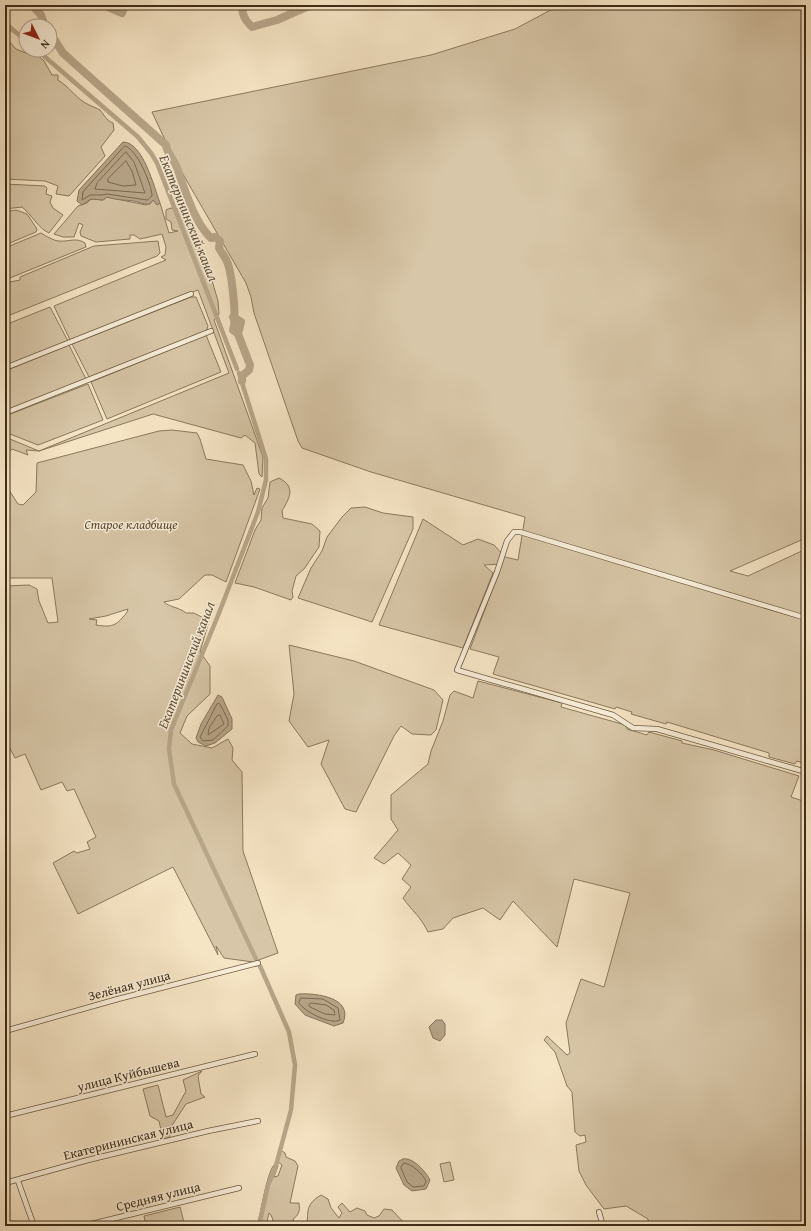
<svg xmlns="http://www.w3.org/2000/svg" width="811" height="1231" font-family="'Gentium Book Plus',serif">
  <rect width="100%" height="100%" fill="#f6e5c5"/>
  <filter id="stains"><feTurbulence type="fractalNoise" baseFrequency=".005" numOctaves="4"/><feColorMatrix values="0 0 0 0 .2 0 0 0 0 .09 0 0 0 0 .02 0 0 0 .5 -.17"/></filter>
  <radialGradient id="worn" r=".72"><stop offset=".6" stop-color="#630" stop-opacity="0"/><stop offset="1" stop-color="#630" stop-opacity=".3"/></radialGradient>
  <!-- green -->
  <g fill="#d7c6a7" stroke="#8b795e" fill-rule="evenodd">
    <polygon points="560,5 806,5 806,538 730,571 748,576 806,549 806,764 797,761 795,764 769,757 769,753 667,722 666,724 631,714 632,712 616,707 615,709 493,674 499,657 470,649 502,564 484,565 493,573 463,648 379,625 423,519 463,545 478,539 494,545 505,557 518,560 525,517 371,472 302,448 298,441 254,313 251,297 246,283 173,157 152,112 431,55 515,29"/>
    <path d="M5 27 10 31 8 40 16 49 28 54H36L44 61 52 75H58V80C70 87 76 99 89 105 93 107 97 108 100 110 105 116 106 120 113 123L114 130 101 147 105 156 69 196 56 194 58 186 45 181 5 179Z"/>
    <path d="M5 184 45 186 47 188 46 194 52 196 50 202 53 208 63 215 49 233C38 228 32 215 22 207L5 209Z"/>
    <path d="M107 197 146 205 153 200 157 204 160 203 169 233 178 231 172 230 171 222 166 219V210L171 208 178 209 181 206 188 211C187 223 196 230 195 241L205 256 218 301 219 314 214 320 263 457 262 477 259 474 255 443 245 435 241 438 153 414 39 451 26 450 28 455 12 449 9 452H5V437L39 451 229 373 198 290 70 340 54 306 166 260 161 257 165 255 166 247 162 234 140 239 134 235H130V239L96 242 81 236 80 232 83 225 79 223 74 237H63L54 234 78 206 87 203 91 199 103 200Z"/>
    <polygon points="16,210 27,214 37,229 36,232 5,245 5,212"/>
    <path d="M41 233C46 236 54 241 59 241 69 242 76 237 85 243L86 247 5 280V248Z"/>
    <polygon points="158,241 160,253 157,256 5,317 5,283 20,280 20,277 94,246"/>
    <polygon points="191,297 196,297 208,326 206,332 89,377 72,344"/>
    <polygon points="50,307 68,341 5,366 5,325"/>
    <polygon points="206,335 221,372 107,419 91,382"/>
    <polygon points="69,345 86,379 5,411 5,371"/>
    <polygon points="88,384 103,420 38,445 5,432 5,416"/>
    <path d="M172 430 197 433 200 439 206 459 243 465 251 481 254 495 257 488 260 489 226 582 212 575H205L179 599 164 602C171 608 179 607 186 613H194L209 621 200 652 210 666V694L187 716 180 733 192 744 212 748 228 739 233 748 232 760 242 772 243 851 278 953 253 962 224 958 216 946 218 955 173 867 78 914 53 863 74 851 77 853 90 849 87 842 96 837 74 789 67 791 62 782 41 790 25 754 15 758 5 739V586L29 585 37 589 39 601 48 623 58 622 52 578H5V484L18 504 23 505 36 492 37 463 159 431ZM128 609C127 613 126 614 123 617 115 627 109 627 96 625L97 620 89 619 106 616Z"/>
    <path d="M279 478C296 487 290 497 282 511L283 518 312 524 320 531 319 547 304 569 296 576 292 591 293 597 291 600 254 587 235 583 255 530 261 520 262 508 268 498 270 482Z"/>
    <polygon points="365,507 383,513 413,517 413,529 372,622 298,598 311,568 322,551 327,537 342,517 351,508"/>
    <polygon points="289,645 354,661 434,690 443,700 436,730 431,735 412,734 401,726 394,736 356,812 345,809 321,764 329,740 308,747 289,721 294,694"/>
    <path d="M478 681 562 703 561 707 622 724 627 727V729L647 735 649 732 682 741V743L714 750 799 776 791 797 803 801 806 793V1226H649L648 1219 626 1206 604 1209 586 1185 579 1171 576 1145 586 1142 585 1135 580 1136 575 1132 572 1092 567 1086 555 1052 544 1040 547 1036 567 1055 570 1053 566 1023 581 979 604 987 630 893 574 879 557 947 513 901 500 920 483 908 453 918 443 929 428 932C421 917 412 911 403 898L411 887 402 879 411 865 398 853 384 864 374 858 398 830 391 819V795L428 764 431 751 443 721 450 695 454 691 473 698Z"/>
    <polygon points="202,1071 198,1076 201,1094 205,1097 186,1104 169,1130 170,1137 163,1139 159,1121 150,1116 143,1089 158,1085 166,1117 173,1115 186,1091 183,1080"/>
    <path d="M282 1151 285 1153 286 1157 295 1161 298 1166 290 1203H299C300 1211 299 1215 293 1219L295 1226H272L273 1220 271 1215 269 1213 266 1226H257C261 1214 267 1168 276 1163L278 1166 274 1177 278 1176 282 1165 277 1161 279 1153Z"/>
    <polygon points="450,1162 454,1180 444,1182 440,1164"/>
    <path d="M321 1195 328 1199 331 1208 339 1218 342 1213 338 1207 342 1203 350 1212 357 1208 365 1211 367 1215 374 1218 379 1216 384 1209 392 1210 407 1226H307C308 1210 306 1204 321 1195Z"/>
    <polygon points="180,1207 185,1226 146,1226 144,1216"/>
  </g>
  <!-- water -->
  <g fill="#b8a68a" stroke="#88755c">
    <path d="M123 142C143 142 154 187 160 203L157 205 153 200 150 204C145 205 139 202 134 201 124 200 116 200 107 197L103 200 91 199 82 205 77 201 79 190Z"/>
    <polygon points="218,695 222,697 232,719 232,729 215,743 206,746 198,742 196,738 201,724"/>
    <path d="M299 994C315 993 354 997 343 1023L334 1026 305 1015 295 1004 296 995Z"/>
    <polygon points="436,1020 442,1020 445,1024 445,1035 440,1041 433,1038 429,1027"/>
    <path d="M403 1159C413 1157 426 1172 430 1180L426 1189 412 1191 404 1185 396 1168 399 1161Z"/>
  </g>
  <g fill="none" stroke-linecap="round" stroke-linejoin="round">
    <!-- shore -->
    <g stroke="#7c6950" stroke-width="1">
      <path d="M125 146C137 149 152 185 152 196L147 200 107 194 102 195H90L82 200 83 192Z"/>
      <polygon points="126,152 134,162 145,193 95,189 97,183"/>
      <polygon points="126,161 132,171 136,185 123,186 108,182 108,179"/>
      <polygon points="220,704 228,720 228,726 213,740 203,741 200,737 217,704"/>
      <polygon points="220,715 224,724 208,735 209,728 217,716"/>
      <path d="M301 998 323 999 338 1008 340 1020C330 1025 305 1012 299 1003Z"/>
      <polygon points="311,1003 326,1005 334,1010 335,1015 325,1014 310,1007 309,1005"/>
      <path d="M404 1163C412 1164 423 1174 426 1181L424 1186 413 1187 407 1182 401 1168Z"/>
    </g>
    <!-- canal -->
    <g stroke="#b8a68a" stroke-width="4.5">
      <polyline points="5,23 26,41"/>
      <polyline points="37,50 138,137 151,153 157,163 237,369"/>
      <polyline points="239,373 266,459 266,480 258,512 219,613 171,730 169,749 174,784 256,959"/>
      <polyline points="259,1226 268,1185 275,1169 291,1110 295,1065 289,1032 260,966"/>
    </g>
    <!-- river -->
    <g stroke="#b8a68a" stroke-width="8">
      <polyline points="32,5 41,15 45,26"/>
      <polyline points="103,5 122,13 125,5"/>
      <path d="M242 5C242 15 245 20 252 27L277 20 311 5"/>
      <polyline points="434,5 441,5"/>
      <polyline points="5,18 5,7 7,5"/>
      <path d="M50 33 63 53 74 63 166 145C167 154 174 159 177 168 185 190 194 222 211 238L215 237 220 241 219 248C222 254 226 257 228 264 232 276 237 319 233 330L238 334 250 365 249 370 242 376V381"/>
      <polyline points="233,317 241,322 238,334"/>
    </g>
    <defs>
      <g id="street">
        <polyline points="5,368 191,294"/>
        <polyline points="5,413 211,331"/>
        <polyline points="806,618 520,532 514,532 507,541 497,572 457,670 613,715 633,728 657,729 806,772"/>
        <polyline points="5,1031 118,999 258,963"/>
        <polyline points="5,1116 255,1054"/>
        <polyline points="18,1181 34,1226"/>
        <polyline points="5,1183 88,1160 208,1131 258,1121"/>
        <polyline points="599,1212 603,1226"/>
        <polyline points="83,1226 239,1188"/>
      </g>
    </defs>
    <!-- street casing -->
    <use href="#street" stroke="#6d5a42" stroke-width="6"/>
    <!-- street -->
    <use href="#street" stroke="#f9eed9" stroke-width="4.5"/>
  </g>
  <g text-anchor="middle" stroke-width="3" stroke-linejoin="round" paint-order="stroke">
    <!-- park labels -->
    <g font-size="13" font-style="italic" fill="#5d4b33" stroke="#f9eed9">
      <text x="131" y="529">Старое кладбище</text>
    </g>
    <!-- street labels -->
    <g font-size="13" fill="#3f2c16" stroke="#f9eed9">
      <text transform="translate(129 985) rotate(-15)" y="5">Зелёная улица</text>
      <text transform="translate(128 1074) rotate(-14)" y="5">улица Куйбышева</text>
      <text transform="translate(128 1139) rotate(-14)" y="5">Екатерининская улица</text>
      <text transform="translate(158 1196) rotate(-14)" y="5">Средняя улица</text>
    </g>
    <!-- water labels -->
    <g font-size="14" font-style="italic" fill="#635139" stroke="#f9eed9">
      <text transform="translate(189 218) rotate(68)" y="5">Екатерининский канал</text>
      <text transform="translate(186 665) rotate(-69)" y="5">Екатерининский канал</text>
    </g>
  </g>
  <!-- margin -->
  <rect width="811" height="1231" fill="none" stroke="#f6e5c5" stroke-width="20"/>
  <rect x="6" y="6" width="799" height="1219" fill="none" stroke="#3f2c16" stroke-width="2"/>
  <rect x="10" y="10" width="791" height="1211" fill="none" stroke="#3f2c16"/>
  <!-- north arrow -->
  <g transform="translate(38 38) rotate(132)"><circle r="19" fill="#f9eed9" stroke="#afa08b"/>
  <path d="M0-3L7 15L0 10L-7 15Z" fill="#8f2418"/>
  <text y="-6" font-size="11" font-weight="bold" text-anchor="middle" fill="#3f2c16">N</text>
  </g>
  <rect width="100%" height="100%" filter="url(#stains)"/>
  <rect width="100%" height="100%" fill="url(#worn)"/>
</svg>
